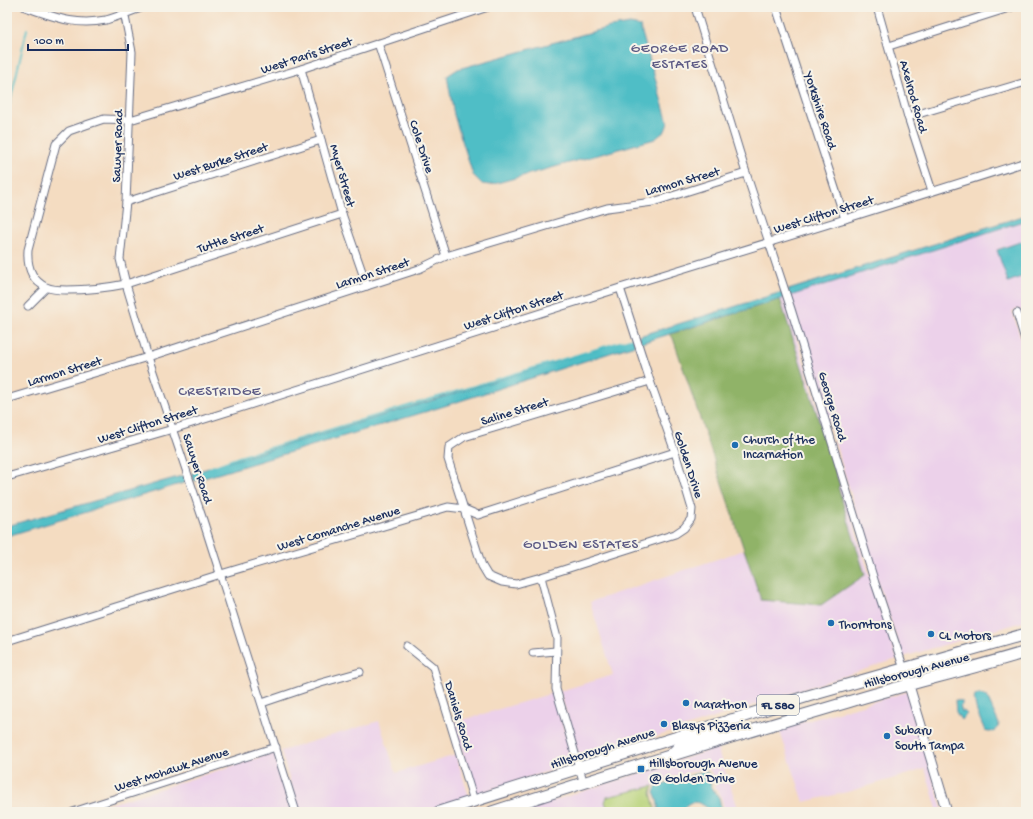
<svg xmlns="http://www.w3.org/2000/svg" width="1033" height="819" font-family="'Gochi Hand',sans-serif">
  <rect width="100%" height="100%" fill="#f7f3e8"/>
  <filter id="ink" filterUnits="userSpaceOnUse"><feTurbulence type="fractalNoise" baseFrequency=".025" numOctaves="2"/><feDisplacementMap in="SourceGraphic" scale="8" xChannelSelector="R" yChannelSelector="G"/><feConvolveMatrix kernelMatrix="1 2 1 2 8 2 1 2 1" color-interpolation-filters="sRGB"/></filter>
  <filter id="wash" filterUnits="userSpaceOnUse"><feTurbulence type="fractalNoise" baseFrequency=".012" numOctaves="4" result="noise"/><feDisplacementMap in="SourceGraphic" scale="16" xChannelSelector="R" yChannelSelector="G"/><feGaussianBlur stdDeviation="0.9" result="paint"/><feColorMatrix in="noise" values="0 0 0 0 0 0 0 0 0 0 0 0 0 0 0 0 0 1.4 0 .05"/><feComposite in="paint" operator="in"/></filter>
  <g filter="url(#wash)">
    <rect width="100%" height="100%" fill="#f4dcc1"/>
    <!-- built -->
    <g fill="#ecd1ea">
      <polygon points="1026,220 1026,240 997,249 1008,282 1026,275 1026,332 1019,309 1012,311 1026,355 1026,621 903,657 878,582 790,296"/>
      <polygon points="784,298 872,584 897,659 580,761 560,691 613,675 590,602 744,550 761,600 838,487 840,486 780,299"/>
      <polygon points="907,692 943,812 938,812 925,769 851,791 804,802 779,729"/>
      <polygon points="553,693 574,763 476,794 453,723"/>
      <polygon points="379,721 396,773 456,755 469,797 421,812 299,812 281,751"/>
      <polygon points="717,748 737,805 738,812 725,812 721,797 715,787 716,783 710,770 704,768 678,776 671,777 653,786 608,797 605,802 609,812 582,812 575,806 557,812 522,812 522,811"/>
      <polygon points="274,753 292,812 85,812 120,801"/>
    </g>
    <!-- green -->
    <polygon fill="#b6d176" stroke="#68806a" points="653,786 651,793 655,809 653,812 609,812 605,802 607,797"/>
    <!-- forest -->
    <polygon fill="#90b367" stroke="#567162" points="780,299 840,486 838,487 865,575 821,605 761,600 673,338 670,334"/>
    <!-- water -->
    <g fill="#50bec6" stroke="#367692">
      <polygon points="630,24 640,26 668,123 665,131 655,139 490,185 482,184 473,175 454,115 447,76 458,69 610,27"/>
      <polygon points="1026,215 1026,220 790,296 788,290"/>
      <polygon points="1026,240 1026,275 1008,282 997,250"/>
      <polygon points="782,292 784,298 641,343 639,336"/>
      <polygon points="633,338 635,345 438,408 194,481 192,473 440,398"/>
      <polygon points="185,475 187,482 7,536 7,526"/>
      <path d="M980 694 987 697 999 724 998 727C994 732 990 733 985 731L977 712 974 698 976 695Z"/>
      <polygon points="955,700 962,701 962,705 960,706 962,712 964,711 967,714 961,720 956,712"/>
      <path d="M704 771 708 773 711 786 719 798 722 812H710C704 801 686 797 683 812H658C659 806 657 798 654 793L656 787 666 784 672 781 679 780Z"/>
    </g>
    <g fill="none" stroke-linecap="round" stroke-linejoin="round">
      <!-- stream -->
      <g stroke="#50bec6" stroke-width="2">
        <polyline points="7,115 27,29"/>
        <polyline points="209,468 239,457 633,338"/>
      </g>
    </g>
  </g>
  <g filter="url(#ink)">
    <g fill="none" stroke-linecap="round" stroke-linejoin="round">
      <defs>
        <g id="minor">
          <path d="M25 7C55 17 74 26 106 20 117 17 132 11 144 7"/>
          <polyline points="123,7 132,52 126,202 120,259 126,284 148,357 203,520 296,812"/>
          <polyline points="695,7 746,173 791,309 875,583 904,669"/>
          <polyline points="776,7 845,219"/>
          <polyline points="877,7 908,117 932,191"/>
          <polyline points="378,43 446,256"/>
          <polyline points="889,46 1012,7"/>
          <polyline points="301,69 342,214 367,286"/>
          <polyline points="908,117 1026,82"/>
          <polyline points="126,202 321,140"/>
          <path d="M342 214 126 284C106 288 87 290 67 290 60 290 52 290 46 287 31 280 27 265 28 250L56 144 69 131 86 125 104 119 130 120 301 69 488 7"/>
          <polyline points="620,288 650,381 675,452 692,509 691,519 684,528 675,534 541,577 516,584 502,582 488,576 482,566 448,459 449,447 464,437 650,381"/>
          <polyline points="28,306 46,288"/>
          <polyline points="1017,313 1026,343"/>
          <polyline points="7,399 148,357 419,269 446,256 607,208 653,202 746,173"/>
          <polyline points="7,477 173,429 620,288 845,219 1026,162"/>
          <polyline points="541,577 557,638 556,689 584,784"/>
          <polyline points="7,641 221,574 448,507 464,509 478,515 675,452"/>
          <polyline points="407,646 433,667 474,801"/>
          <polyline points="533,653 556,651"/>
          <polyline points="262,703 321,683 360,672"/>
          <polyline points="516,804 518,812"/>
          <polyline points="73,812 276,747"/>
        </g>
        <polyline id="tertiary" points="904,669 947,812"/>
        <g id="primary">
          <polyline points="671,755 682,744 729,729 731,720"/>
          <polyline points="439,812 808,696 1026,634"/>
          <path d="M492 812C610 774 729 737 848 702 907 684 967 670 1026 652"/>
        </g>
      </defs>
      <!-- minor casing -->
      <use href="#minor" stroke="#676c81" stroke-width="9"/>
      <!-- tertiary casing -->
      <use href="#tertiary" stroke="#676c81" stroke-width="11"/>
      <!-- primary casing -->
      <use href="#primary" stroke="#676c81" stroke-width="13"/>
      <!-- minor -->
      <use href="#minor" stroke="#fff" stroke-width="7"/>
      <!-- tertiary -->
      <use href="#tertiary" stroke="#fff" stroke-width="9"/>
      <!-- primary -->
      <use href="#primary" stroke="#fff" stroke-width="11"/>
    </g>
  </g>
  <!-- markers -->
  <g fill="#1f6fb2" stroke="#f7f3e8" stroke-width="1.5">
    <circle cx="735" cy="445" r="4"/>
    <circle cx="831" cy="623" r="4"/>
    <circle cx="931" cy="634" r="4"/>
    <circle cx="686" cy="703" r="4"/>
    <circle cx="664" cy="724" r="4"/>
    <circle cx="887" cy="736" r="4"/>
    <rect x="637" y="765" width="8" height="8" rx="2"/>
  </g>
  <g text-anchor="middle" stroke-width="4" stroke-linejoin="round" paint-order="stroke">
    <!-- shield labels -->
    <rect fill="#f7f3e8" stroke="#5d6a87" stroke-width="1" x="757" y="695" width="42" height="20" rx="3"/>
    <g font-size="12" font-weight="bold" fill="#1b2f5e">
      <text x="778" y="709">FL 580</text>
    </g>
    <!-- street labels -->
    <g font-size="13" fill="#1b2f5e" stroke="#f7f3e8">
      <text transform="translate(306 54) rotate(-18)" y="5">West Paris Street</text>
      <text transform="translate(915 96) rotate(74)" y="5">Axelrod Road</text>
      <text transform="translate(822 110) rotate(72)" y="5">Yorkshire Road</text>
      <text transform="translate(116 146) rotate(-88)" y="5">Sawyer Road</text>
      <text transform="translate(423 146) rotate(72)" y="5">Cole Drive</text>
      <text transform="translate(220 160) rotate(-18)" y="5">West Burke Street</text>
      <text transform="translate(344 175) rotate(74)" y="5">Myer Street</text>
      <text transform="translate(682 180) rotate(-16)" y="5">Larmon Street</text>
      <text transform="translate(823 213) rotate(-17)" y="5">West Clifton Street</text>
      <text transform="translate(230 237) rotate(-18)" y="5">Tuttle Street</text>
      <text transform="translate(372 272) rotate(-18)" y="5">Larmon Street</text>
      <text transform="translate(513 309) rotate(-18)" y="5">West Clifton Street</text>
      <text transform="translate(64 370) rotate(-17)" y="5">Larmon Street</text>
      <text transform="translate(834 406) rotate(73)" y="5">George Road</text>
      <text transform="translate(514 410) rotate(-17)" y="5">Saline Street</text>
      <text transform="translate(147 423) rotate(-17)" y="5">West Clifton Street</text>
      <text transform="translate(690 464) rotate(72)" y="5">Golden Drive</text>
      <text transform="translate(199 468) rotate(72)" y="5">Sawyer Road</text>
      <text transform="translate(338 527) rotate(-17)" y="5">West Comanche Avenue</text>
      <text transform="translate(916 669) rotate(-15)" y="5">Hillsborough Avenue</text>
      <text transform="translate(460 715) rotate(73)" y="5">Daniels Road</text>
      <text transform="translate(602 747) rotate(-18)" y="5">Hillsborough Avenue</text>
      <text transform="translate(171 768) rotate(-18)" y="5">West Mohawk Avenue</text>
    </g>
    <!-- poi labels -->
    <g font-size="13" fill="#1b2f5e" stroke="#f7f3e8" text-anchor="start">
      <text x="743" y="443">Church of the<tspan x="743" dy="15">Incarnation</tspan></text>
      <text x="839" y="628">Thorntons</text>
      <text x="939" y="639">CL Motors</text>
      <text x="694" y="708">Marathon</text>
      <text x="672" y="729">Blasys Pizzeria</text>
      <text x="895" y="734">Subaru<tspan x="895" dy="15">South Tampa</tspan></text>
      <text x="649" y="767">Hillsborough Avenue<tspan x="649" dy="15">@ Golden Drive</tspan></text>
    </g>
    <!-- neighbourhood labels -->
    <g font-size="14" letter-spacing="1" fill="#5d5b85" stroke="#f7f3e8">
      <text x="680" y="52">GEORGE ROAD<tspan x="680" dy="16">ESTATES</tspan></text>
      <text x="220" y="395">CRESTRIDGE</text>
      <text x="581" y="548">GOLDEN ESTATES</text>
    </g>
  </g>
  <!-- margin -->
  <rect width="1033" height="819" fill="none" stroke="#f7f3e8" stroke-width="24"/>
  <!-- scale -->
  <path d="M28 44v6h100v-6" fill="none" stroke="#1b2f5e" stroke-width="2"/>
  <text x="34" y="44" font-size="12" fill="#1b2f5e" stroke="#f7f3e8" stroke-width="3" paint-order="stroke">100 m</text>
</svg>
